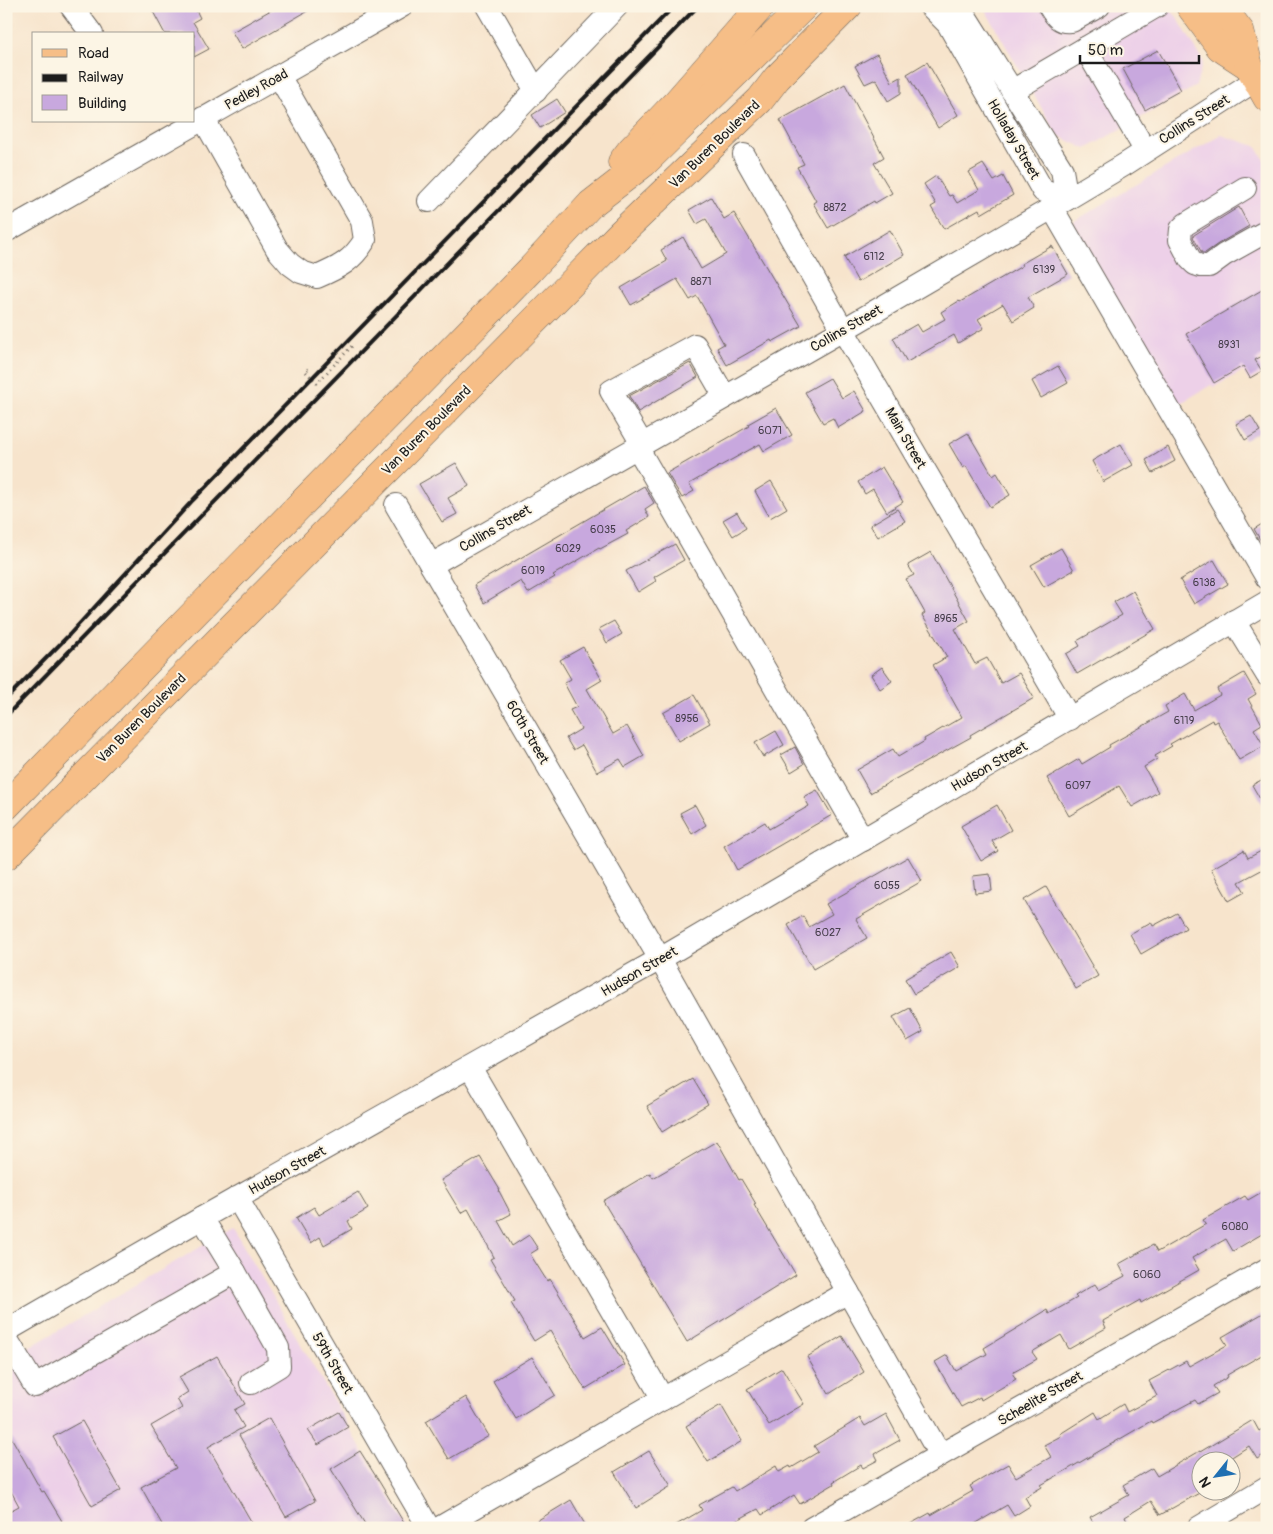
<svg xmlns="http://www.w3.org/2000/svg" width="1273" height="1534" font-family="Pangolin,sans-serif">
  <rect width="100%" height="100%" fill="#fcf5e5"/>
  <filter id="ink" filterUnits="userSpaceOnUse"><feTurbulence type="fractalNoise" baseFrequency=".02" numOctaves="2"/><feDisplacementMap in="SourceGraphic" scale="10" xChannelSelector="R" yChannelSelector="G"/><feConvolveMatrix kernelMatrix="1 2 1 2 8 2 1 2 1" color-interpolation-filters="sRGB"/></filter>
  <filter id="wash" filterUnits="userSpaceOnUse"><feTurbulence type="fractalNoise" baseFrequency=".0096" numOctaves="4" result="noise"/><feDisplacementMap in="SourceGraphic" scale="20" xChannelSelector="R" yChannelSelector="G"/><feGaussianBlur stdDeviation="1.12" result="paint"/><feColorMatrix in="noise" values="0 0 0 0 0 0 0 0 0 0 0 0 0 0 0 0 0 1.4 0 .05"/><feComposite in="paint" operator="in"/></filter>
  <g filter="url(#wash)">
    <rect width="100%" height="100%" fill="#f7e4cc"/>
    <!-- built -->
    <g fill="#edd0e8">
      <polygon points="983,6 1167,6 1177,17 1203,61 1196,86 1086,149 1057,135"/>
      <polygon points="1221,135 1256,146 1267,164 1267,356 1259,361 1265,372 1249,381 1243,371 1214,387 1211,385 1176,406 1071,223"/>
      <polygon points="233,1228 408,1528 6,1528 6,1361"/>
    </g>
    <g id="blocks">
      <!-- building -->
      <g fill="#c8a8de">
        <polygon points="150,6 194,6 200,18 193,22 209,49 194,57 194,34 165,34"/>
        <polygon points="278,6 316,6 242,49 232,32"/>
        <polygon points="1158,50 1181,90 1145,110 1123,69"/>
        <polygon points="877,54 892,82 901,77 901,93 888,101 876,79 865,84 855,66"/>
        <polygon points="927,62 958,115 938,128 907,74"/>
        <polygon points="845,84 884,157 874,163 892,193 875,203 874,201 828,228 813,203 816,201 797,167 804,164 780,120"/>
        <polygon points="557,99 565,112 540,128 532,115"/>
        <polygon points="983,164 994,181 1003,176 1013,195 981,214 979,209 944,229 931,207 936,204 924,184 936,176 949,196 952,195 957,203 979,190 969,172"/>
        <polygon points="711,197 724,219 734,213 801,326 772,342 771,340 727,365 717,348 724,344 697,296 690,300 677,279 631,305 621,288 667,261 661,250 683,237 701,269 726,254 706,219 697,224 689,210"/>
        <polygon points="1239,207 1249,226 1218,244 1205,253 1202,253 1193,237 1194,235"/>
        <polygon points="890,230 904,255 858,282 844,257"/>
        <polygon points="1052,246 1068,274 1028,297 1034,308 1013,321 1003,304 978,319 984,328 958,343 954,335 907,362 893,338 917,324 922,332 945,319 941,312 959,301 960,302 1022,266 1021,264"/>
        <polygon points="1267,287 1267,353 1255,360 1262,371 1250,378 1243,366 1214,383 1186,334"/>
        <polygon points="690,363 698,377 638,412 629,396"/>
        <polygon points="1058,366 1068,383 1041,398 1032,381"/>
        <polygon points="830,378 842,398 854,391 866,411 838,428 833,418 823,423 805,392"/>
        <polygon points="776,408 792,435 764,451 760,444 722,465 689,484 694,491 682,498 667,473 749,426 748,424"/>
        <polygon points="1251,416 1260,431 1245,440 1236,424"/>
        <polygon points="968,433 993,476 997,473 1010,495 990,507 966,466 963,468 949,444"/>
        <polygon points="1121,444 1133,465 1103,482 1092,461"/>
        <polygon points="1168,447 1175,461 1153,473 1146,460"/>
        <polygon points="456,463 469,486 448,498 457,514 442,522 419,484"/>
        <polygon points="882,467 903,502 887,512 873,489 865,494 858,482"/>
        <polygon points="771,481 787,508 770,518 755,491"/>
        <polygon points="644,486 654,503 645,509 649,517 626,531 628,534 600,549 599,548 553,575 555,577 528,593 521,581 484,603 474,585"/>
        <polygon points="897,509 905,521 878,537 870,525"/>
        <polygon points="737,512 746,528 733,536 723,520"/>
        <polygon points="1267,521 1267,547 1265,548 1254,529"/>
        <polygon points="675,544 684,560 654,577 656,581 638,592 626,571"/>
        <polygon points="1061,548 1074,570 1044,587 1031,565"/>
        <polygon points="931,552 969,621 955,629 975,664 987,658 1001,683 1019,673 1034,698 970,735 971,737 870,793 857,770 893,749 898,757 925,741 924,739 962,717 933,665 947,657 922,615 925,613 906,579 914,575 908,565"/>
        <polygon points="1214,560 1228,584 1194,604 1180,580"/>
        <polygon points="1133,591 1155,629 1077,674 1066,654 1080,646 1077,641 1122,615 1114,602"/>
        <polygon points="614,621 622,634 607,643 599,629"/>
        <polygon points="583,647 602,680 587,689 613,734 627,726 644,756 625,767 620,759 597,772 582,745 573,750 566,738 581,729 570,710 577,707 564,683 571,679 560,660"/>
        <polygon points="882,667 892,681 880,689 871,675"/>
        <polygon points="1244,673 1256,694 1248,699 1262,724 1254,729 1264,746 1239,760 1217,721 1213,723 1212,720 1170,744 1172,746 1155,756 1157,759 1144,767 1158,792 1132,807 1119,786 1069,816 1047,778 1079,759 1082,764 1110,747 1109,745 1168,712 1165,706 1185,694 1194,710 1220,695 1217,689"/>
        <polygon points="694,695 710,723 679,741 663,713"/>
        <polygon points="776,731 784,745 763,757 755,743"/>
        <polygon points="795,747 804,764 791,772 781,755"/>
        <polygon points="1267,777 1267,811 1252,785"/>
        <polygon points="817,790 832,815 737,870 724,846 765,822 769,829 809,806 804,797"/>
        <polygon points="695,805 706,825 692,834 680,813"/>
        <polygon points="997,805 1011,830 992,841 998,851 981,861 961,826"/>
        <polygon points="1244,850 1248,858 1263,850 1267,857 1267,867 1239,882 1245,892 1229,901 1211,869"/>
        <polygon points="908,857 922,881 856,919 867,938 813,969 788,925 803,916 809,927 832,914 826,904"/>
        <polygon points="990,874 992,891 975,893 973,876"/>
        <polygon points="1046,887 1098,976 1076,989 1024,900"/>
        <polygon points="1177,913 1186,928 1141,954 1130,934 1151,922 1153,926"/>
        <polygon points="951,952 960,967 914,994 905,979"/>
        <polygon points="910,1008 923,1032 907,1041 893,1017"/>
        <polygon points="693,1079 708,1104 662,1132 647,1106"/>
        <polygon points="717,1141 739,1180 741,1179 756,1204 754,1205 796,1275 687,1342 603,1201 650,1173 653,1178"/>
        <polygon points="480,1157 500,1190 499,1191 511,1214 498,1221 512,1246 529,1235 538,1249 530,1254 547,1281 550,1279 585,1337 602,1327 625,1365 585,1389 550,1331 534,1341 511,1303 515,1301 490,1259 494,1257 468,1209 461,1213 441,1180"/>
        <polygon points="1267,1189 1267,1231 1233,1251 1226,1239 1192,1258 1199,1270 1141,1303 1140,1300 1103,1321 1106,1328 1069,1349 1061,1335 1032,1352 1037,1359 1012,1373 1016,1379 981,1400 980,1397 961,1407 935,1362 947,1355 956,1371 987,1354 984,1348 1047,1310 1049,1314 1077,1298 1075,1296 1095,1284 1099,1290 1125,1276 1119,1264 1153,1245 1157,1252 1206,1224 1203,1220 1245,1196 1248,1200"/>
        <polygon points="358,1192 368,1209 348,1221 352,1229 324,1245 320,1237 311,1243 296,1218 314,1207 319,1215"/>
        <polygon points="1267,1311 1267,1352 1227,1375 1228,1377 1213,1386 1218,1393 1198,1404 1195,1400 1152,1423 1151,1421 1041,1485 1042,1487 1025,1497 1030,1506 1014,1516 1007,1505 968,1528 903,1528 930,1513 931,1515 973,1491 970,1486 1008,1464 1016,1477 1051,1457 1044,1445 1061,1436 1060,1434 1095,1412 1099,1419 1123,1404 1127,1412 1157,1396 1149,1381 1186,1361 1189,1366 1227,1345 1222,1337"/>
        <polygon points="842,1336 864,1372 829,1394 807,1357"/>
        <polygon points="217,1356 245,1404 234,1410 244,1427 208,1447 255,1528 164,1528 141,1487 176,1468 151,1426 182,1408 177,1399 188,1392 179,1377"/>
        <polygon points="532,1357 555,1395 516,1419 493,1381"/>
        <polygon points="782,1368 804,1404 769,1425 747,1389"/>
        <polygon points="466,1397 489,1436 449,1459 426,1421"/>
        <polygon points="721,1405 742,1441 708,1462 686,1426"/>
        <polygon points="339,1412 348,1427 318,1445 308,1430"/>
        <polygon points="886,1414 900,1440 875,1454 878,1460 863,1468 861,1465 833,1482 834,1484 800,1504 794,1495 762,1515 758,1509 732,1523 735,1528 671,1528 702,1510 699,1505 732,1487 735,1491 776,1466 779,1472 790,1466 791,1468 818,1452 814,1446 860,1418 865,1426"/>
        <polygon points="269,1418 315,1501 286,1517 239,1435"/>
        <polygon points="1253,1420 1259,1431 1267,1426 1267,1453 1257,1459 1249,1446 1224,1462 1200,1462 1201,1492 1160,1515 1151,1501 1125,1517 1130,1528 1096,1528 1090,1517 1129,1495 1123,1485 1152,1468 1157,1476 1200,1451 1200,1452"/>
        <polygon points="82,1421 121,1490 92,1506 53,1437"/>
        <polygon points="6,1428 42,1492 44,1491 62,1521 50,1528 6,1528 6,1513 19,1506 6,1482"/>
        <polygon points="360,1451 380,1483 407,1528 367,1528 365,1524 331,1469"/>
        <polygon points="649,1451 671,1486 636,1508 614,1472"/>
        <polygon points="571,1500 587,1528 525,1528"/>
      </g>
    </g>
  </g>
  <g filter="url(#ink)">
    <use href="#blocks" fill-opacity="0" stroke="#69625a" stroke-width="1"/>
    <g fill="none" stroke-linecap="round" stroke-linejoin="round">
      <defs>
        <g id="minor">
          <polyline points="71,6 92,34"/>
          <polyline points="487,6 536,91"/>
          <polyline points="930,6 948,24 1043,191 1067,199 1062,170 959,6"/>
          <path d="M1049 6C1055 16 1059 23 1072 21L1099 6"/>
          <polyline points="1085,48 1145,150"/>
          <polyline points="1012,91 1157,6"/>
          <path d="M203 118 277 249 290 264 301 272 317 277C340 267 352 261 365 240L362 221 279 76"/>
          <polyline points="744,155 843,330 1070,719"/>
          <polyline points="1245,188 1186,224 1181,229 1180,240 1190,259 1195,264 1201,266 1209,266 1224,255 1267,231"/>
          <polyline points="429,201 617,6"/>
          <polyline points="1052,208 1267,578"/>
          <polyline points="6,231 402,6"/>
          <polyline points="642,444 611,391 695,345 725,397"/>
          <polyline points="637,447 863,840"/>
          <polyline points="396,505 660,959 940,1455"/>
          <polyline points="431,565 843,330 1052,208 1124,165 1256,80"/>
          <polyline points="1234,621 1267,675"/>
          <polyline points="470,1067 663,1399"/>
          <polyline points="237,1198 429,1528"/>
          <polyline points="235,1272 278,1348 279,1366 251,1383"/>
          <polyline points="6,1331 202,1218 660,959 1267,602"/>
          <polyline points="6,1338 35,1386 235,1272 202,1218"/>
          <polyline points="439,1528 848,1292"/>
          <polyline points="812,1528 1267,1269"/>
          <polyline points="1198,1528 1267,1487"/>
        </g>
        <g id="major">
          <polyline points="1190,6 1220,47 1249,66"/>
          <polyline points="1221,6 1240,31 1249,66 1267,98"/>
          <polyline points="622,162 631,150 677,102 761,6"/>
          <polyline points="6,806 530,270 591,204 644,163 804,6"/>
          <polyline points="6,856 620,234 760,100 777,78 848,6"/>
        </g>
      </defs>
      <!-- minor casing -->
      <use href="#minor" stroke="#69625a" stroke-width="24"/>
      <!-- major casing -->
      <use href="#major" stroke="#69625a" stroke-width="29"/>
      <!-- path -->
      <polyline stroke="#69625a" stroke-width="3" stroke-dasharray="1 4" stroke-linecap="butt" points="308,369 305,371 317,383 353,345"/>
      <!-- minor -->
      <use href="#minor" stroke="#fff" stroke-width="22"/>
      <!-- major -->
      <use href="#major" stroke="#f6be87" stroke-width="28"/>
      <!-- rail -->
      <g stroke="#1c1c1c" stroke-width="4">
        <polyline points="6,699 69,635 193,500 674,6"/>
        <polyline points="6,716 698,6"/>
      </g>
    </g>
  </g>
  <g text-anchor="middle" stroke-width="4" stroke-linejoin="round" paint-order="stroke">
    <!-- number labels -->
    <g font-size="11" fill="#473f4c">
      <text x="835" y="211">8872</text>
      <text x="874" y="260">6112</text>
      <text x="1044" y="273">6139</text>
      <text x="701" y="285">8871</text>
      <text x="1229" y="348">8931</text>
      <text x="770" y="434">6071</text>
      <text x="603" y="533">6035</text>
      <text x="568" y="552">6029</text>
      <text x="533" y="574">6019</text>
      <text x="1204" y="586">6138</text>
      <text x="946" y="622">8965</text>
      <text x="687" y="722">8956</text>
      <text x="1184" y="724">6119</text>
      <text x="1078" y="789">6097</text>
      <text x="887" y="889">6055</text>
      <text x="828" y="936">6027</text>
      <text x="1235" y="1230">6080</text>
      <text x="1147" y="1278">6060</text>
    </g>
    <!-- street labels -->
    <g font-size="14" fill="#1c1c1c" stroke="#fcf5e5">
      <text transform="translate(256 89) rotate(-29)" y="5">Pedley Road</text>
      <text transform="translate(1194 119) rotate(-32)" y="5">Collins Street</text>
      <text transform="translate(1014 139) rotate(60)" y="5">Holladay Street</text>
      <text transform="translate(714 144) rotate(-44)" y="5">Van Buren Boulevard</text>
      <text transform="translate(846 328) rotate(-30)" y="5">Collins Street</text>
      <text transform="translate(426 430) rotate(-45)" y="5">Van Buren Boulevard</text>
      <text transform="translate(906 438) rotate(60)" y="5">Main Street</text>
      <text transform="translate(495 528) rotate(-30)" y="5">Collins Street</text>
      <text transform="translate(141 718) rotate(-45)" y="5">Van Buren Boulevard</text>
      <text transform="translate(528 732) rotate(60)" y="5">60th Street</text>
      <text transform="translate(989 766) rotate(-30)" y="5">Hudson Street</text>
      <text transform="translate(639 971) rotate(-30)" y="5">Hudson Street</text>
      <text transform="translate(287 1170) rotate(-29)" y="5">Hudson Street</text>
      <text transform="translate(333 1363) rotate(60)" y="5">59th Street</text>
      <text transform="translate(1040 1398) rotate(-30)" y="5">Scheelite Street</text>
    </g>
  </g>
  <!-- margin -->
  <rect width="1273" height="1534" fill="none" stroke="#fcf5e5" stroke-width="25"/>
  <!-- legend -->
  <rect x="32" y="32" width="162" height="90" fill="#fcf5e5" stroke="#a29e95"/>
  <rect x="42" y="49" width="25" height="8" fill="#f6be87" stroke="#a29e95"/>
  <text x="78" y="58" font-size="15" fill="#1c1c1c">Road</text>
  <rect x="42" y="74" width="25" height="8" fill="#1c1c1c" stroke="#a29e95"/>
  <text x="78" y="82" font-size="15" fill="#1c1c1c">Railway</text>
  <rect x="42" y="95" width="25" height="15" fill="#c8a8de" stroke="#a29e95"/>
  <text x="78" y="108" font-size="15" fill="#1c1c1c">Building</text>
  <!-- north arrow -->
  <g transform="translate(1216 1476) rotate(240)"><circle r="24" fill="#fcf5e5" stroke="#a29e95"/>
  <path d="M0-4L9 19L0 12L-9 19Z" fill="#1f6fb2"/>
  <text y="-8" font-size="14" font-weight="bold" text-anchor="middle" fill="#1c1c1c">N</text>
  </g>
  <!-- scale -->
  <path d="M1080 55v8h119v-8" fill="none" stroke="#1c1c1c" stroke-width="2.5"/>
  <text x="1088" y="55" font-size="15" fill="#1c1c1c" stroke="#fcf5e5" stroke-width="4" paint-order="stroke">50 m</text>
</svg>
